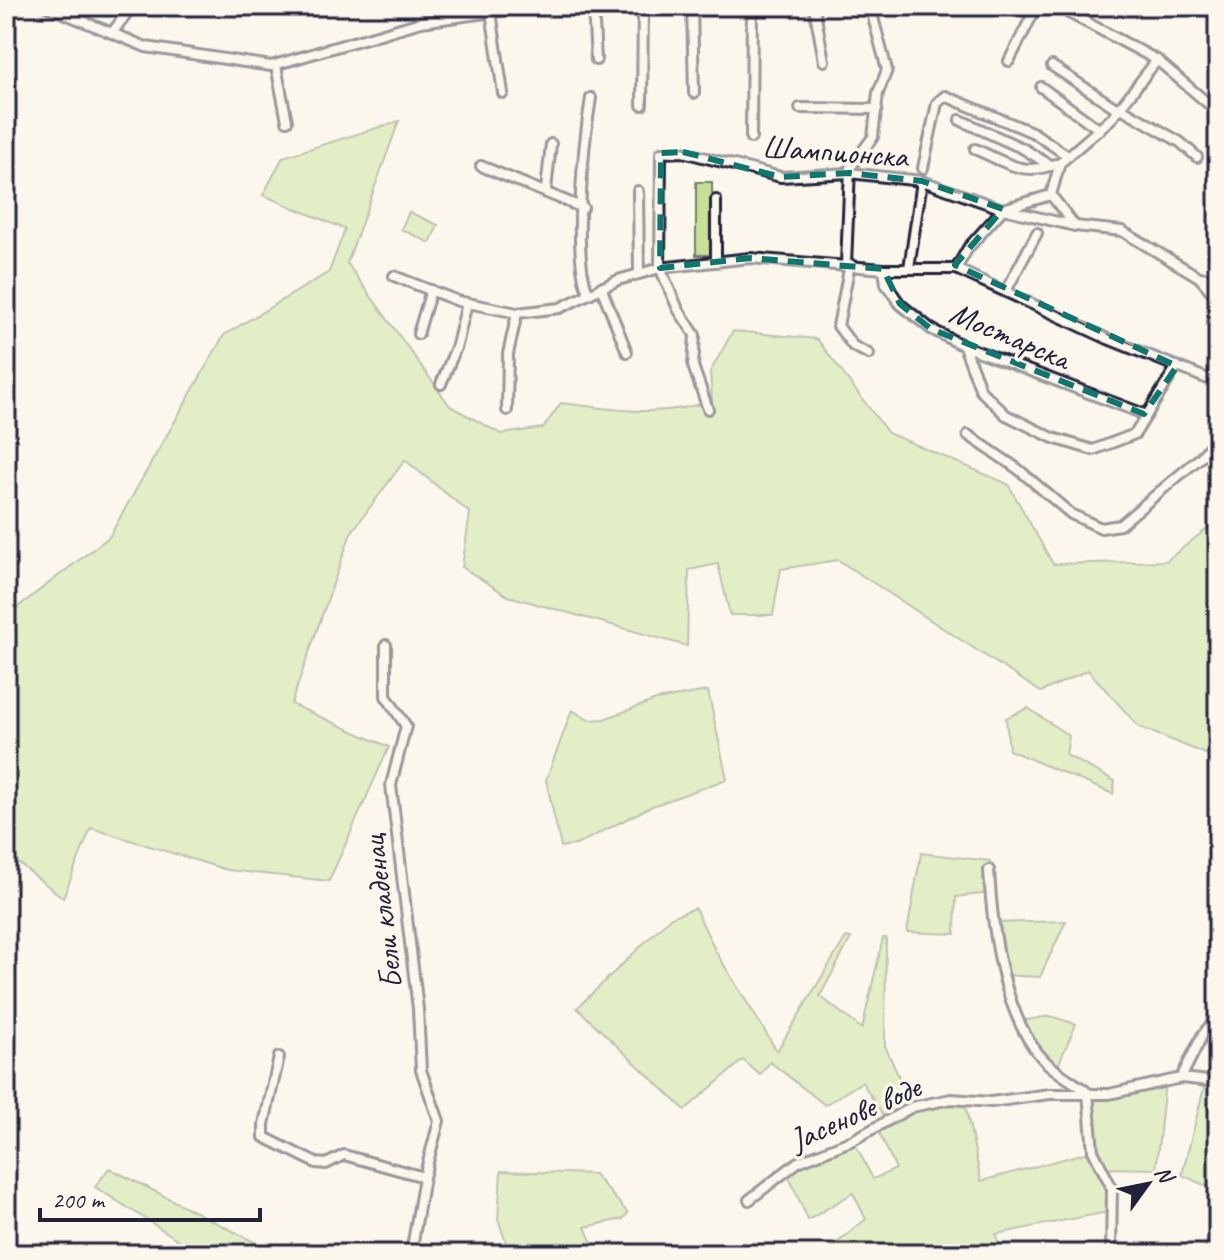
<svg xmlns="http://www.w3.org/2000/svg" width="1224" height="1260" font-family="Caveat,sans-serif">
  <rect width="100%" height="100%" fill="#fbf7ec"/>
  <filter id="ink" filterUnits="userSpaceOnUse"><feTurbulence type="fractalNoise" baseFrequency=".0125" numOctaves="2"/><feDisplacementMap in="SourceGraphic" scale="16" xChannelSelector="R" yChannelSelector="G"/><feConvolveMatrix kernelMatrix="1 2 1 2 8 2 1 2 1" color-interpolation-filters="sRGB"/></filter>
  <g filter="url(#ink)">
    <!-- green -->
    <g fill="#c6e097" stroke="#748169" stroke-width="2">
      <path d="M399 121 347 263 450 406 501 434 543 428 561 403C613 409 662 419 712 400L710 372 733 331 817 339 888 433 1008 484 1053 564 1166 561 1218 520V759L1139 727 1088 670 1041 692 838 560 781 569 773 615H730L718 564 689 570 687 646 508 596 462 567 470 513 405 460 351 533 291 704 389 747 329 881 227 870 91 828 63 898 6 853V616L109 537 224 335 329 272 345 229 263 195 283 157Z"/>
      <polygon points="696,182 712,182 713,255 696,255"/>
      <polygon points="409,212 438,225 430,243 401,229"/>
      <polygon points="708,691 727,779 650,807 576,845 561,847 546,780 572,710 589,720 604,719 656,700"/>
      <polygon points="1028,708 1069,736 1066,755 1115,781 1113,794 1009,750 1006,718"/>
      <polygon points="921,853 990,861 990,893 956,897 955,934 907,932"/>
      <polygon points="695,908 716,952 777,1051 846,937 851,938 820,996 862,1029 883,938 886,938 885,1046 912,1107 964,1099 981,1181 1093,1151 1088,1093 1109,1094 1165,1082 1156,1169 1102,1168 1110,1180 1113,1211 996,1234 1001,1254 824,1254 866,1219 853,1193 808,1220 786,1170 853,1140 873,1179 896,1169 876,1126 885,1119 862,1082 825,1105 770,1062 760,1075 743,1060 685,1110 577,1008 671,917"/>
      <polygon points="1066,921 1040,977 1004,975 992,923"/>
      <polygon points="1050,1016 1076,1024 1056,1070 1046,1062 1021,1021"/>
      <polygon points="1206,1080 1218,1082 1218,1254 1204,1254 1217,1191 1182,1175"/>
      <polygon points="109,1168 278,1254 167,1254 177,1239 95,1187"/>
      <polygon points="501,1171 594,1174 628,1213 623,1219 585,1227 597,1254 510,1254 498,1219"/>
    </g>
    <g fill="none" stroke-linecap="round" stroke-linejoin="round">
      <defs>
        <g id="street">
          <polyline points="46,6 146,47 271,66 421,22 537,6"/>
          <polyline points="593,6 596,60"/>
          <polyline points="692,6 694,93"/>
          <polyline points="814,6 824,61"/>
          <polyline points="1056,6 1157,60 1218,112"/>
          <polyline points="491,12 503,93"/>
          <polyline points="112,33 132,6"/>
          <polyline points="1009,61 1037,6"/>
          <polyline points="276,66 287,121"/>
          <polyline points="1052,66 1119,110"/>
          <polyline points="1041,87 1100,130"/>
          <polyline points="642,105 643,6"/>
          <polyline points="800,108 877,109"/>
          <polyline points="1121,108 1180,142 1197,157"/>
          <polyline points="960,120 1024,149 1051,166"/>
          <polyline points="751,138 752,6"/>
          <path d="M975 149C1005 162 1023 177 1055 164"/>
          <polyline points="481,166 583,208"/>
          <polyline points="923,168 937,103 945,96 1034,133 1068,156"/>
          <polyline points="546,190 551,144"/>
          <polyline points="638,191 639,273"/>
          <polyline points="1051,195 1075,226"/>
          <polyline points="716,200 716,262"/>
          <polyline points="846,264 850,168 873,137 878,93 887,70 870,6"/>
          <polyline points="850,264 838,326 853,346 869,354"/>
          <polyline points="909,268 922,181"/>
          <polyline points="884,269 886,284 900,304 931,329 964,346 1144,414"/>
          <polyline points="956,269 968,248 1003,209 1051,195 1060,163 1112,118 1157,60"/>
          <polyline points="394,276 458,301 517,313 560,308 618,280 660,268 750,258 884,269 956,269 1108,339 1218,383"/>
          <polyline points="1199,277 1218,279"/>
          <polyline points="601,287 627,352"/>
          <polyline points="1006,291 1037,233"/>
          <path d="M589 294C571 259 584 141 591 98"/>
          <polyline points="418,334 431,290"/>
          <polyline points="964,346 981,391 1006,415 1053,438 1093,450 1135,434 1177,366"/>
          <polyline points="441,384 457,345 467,303"/>
          <polyline points="708,409 693,366 695,335 678,309 660,268 661,153 683,152 781,177 849,173 922,181 1003,209 1075,226 1122,231 1199,277 1218,299"/>
          <polyline points="507,410 508,354 517,313"/>
          <polyline points="968,435 1018,469 1071,514 1101,528 1120,525 1201,457 1218,436"/>
          <polyline points="386,645 386,696 406,726 391,785 418,1009 421,1070 439,1121 424,1177 411,1254"/>
          <path d="M989 870C992 927 1003 1021 1047 1063 1059 1074 1074 1082 1087 1092"/>
          <polyline points="279,1057 264,1124 264,1137 316,1163 326,1164 344,1155 424,1177"/>
          <polyline points="1181,1078 1202,1036 1218,1015"/>
          <polyline points="1088,1093 1093,1151 1112,1188 1111,1254"/>
          <polyline points="749,1200 798,1162 853,1140 912,1107 951,1099 991,1102 1050,1094 1109,1094 1181,1078 1218,1082"/>
        </g>
      </defs>
      <!-- street casing -->
      <use href="#street" stroke="#22223b" stroke-width="14"/>
      <!-- street -->
      <use href="#street" stroke="#fbf7ec" stroke-width="8"/>
    </g>
  </g>
  <!-- marked area -->
  <path d="M0 0H1224V1260H0ZM683 152 781 177 849 173 922 181 1003 209 955 265 1177 366 1144 414 931 329 900 304 883 269 750 258 660 268 661 153Z" fill="#fbf7ec" fill-opacity=".55" fill-rule="evenodd"/>
  <path fill="none" stroke="#0f766e" stroke-width="6" stroke-dasharray="16 10" stroke-linejoin="round" d="M683 152 781 177 849 173 922 181 1003 209 955 265 1177 366 1144 414 931 329 900 304 883 269 750 258 660 268 661 153Z"/>
  <g text-anchor="middle" stroke-width="7" stroke-linejoin="round" paint-order="stroke">
    <!-- street labels -->
    <g font-size="32" fill="#22223b" stroke="#fbf7ec">
      <text transform="translate(835 151) rotate(4)" y="11">Шампионска</text>
      <text transform="translate(1010 335) rotate(23)" y="11">Мостарска</text>
      <text transform="translate(382 912) rotate(-97)" y="11">Бели кладенац</text>
      <text transform="translate(855 1113) rotate(-24)" y="11">Јасенове воде</text>
    </g>
  </g>
  <!-- margin -->
  <rect width="1224" height="1260" fill="none" stroke="#fbf7ec" stroke-width="32"/>
  <rect x="16" y="16" width="1192" height="1228" fill="none" stroke="#22223b" stroke-width="3" filter="url(#ink)"/>
  <!-- north arrow -->
  <g transform="translate(1148 1184) rotate(57)" stroke="#fbf7ec" stroke-width="6" paint-order="stroke">
  <path d="M0-6L14 30L0 20L-14 30Z" fill="#22223b"/>
  <text y="-12" font-size="22" font-weight="bold" text-anchor="middle" fill="#22223b">N</text>
  </g>
  <!-- scale -->
  <path d="M40 1208v12h220v-12" fill="none" stroke="#22223b" stroke-width="4"/>
  <text x="52" y="1208" font-size="24" fill="#22223b" stroke="#fbf7ec" stroke-width="6" paint-order="stroke">200 m</text>
</svg>
